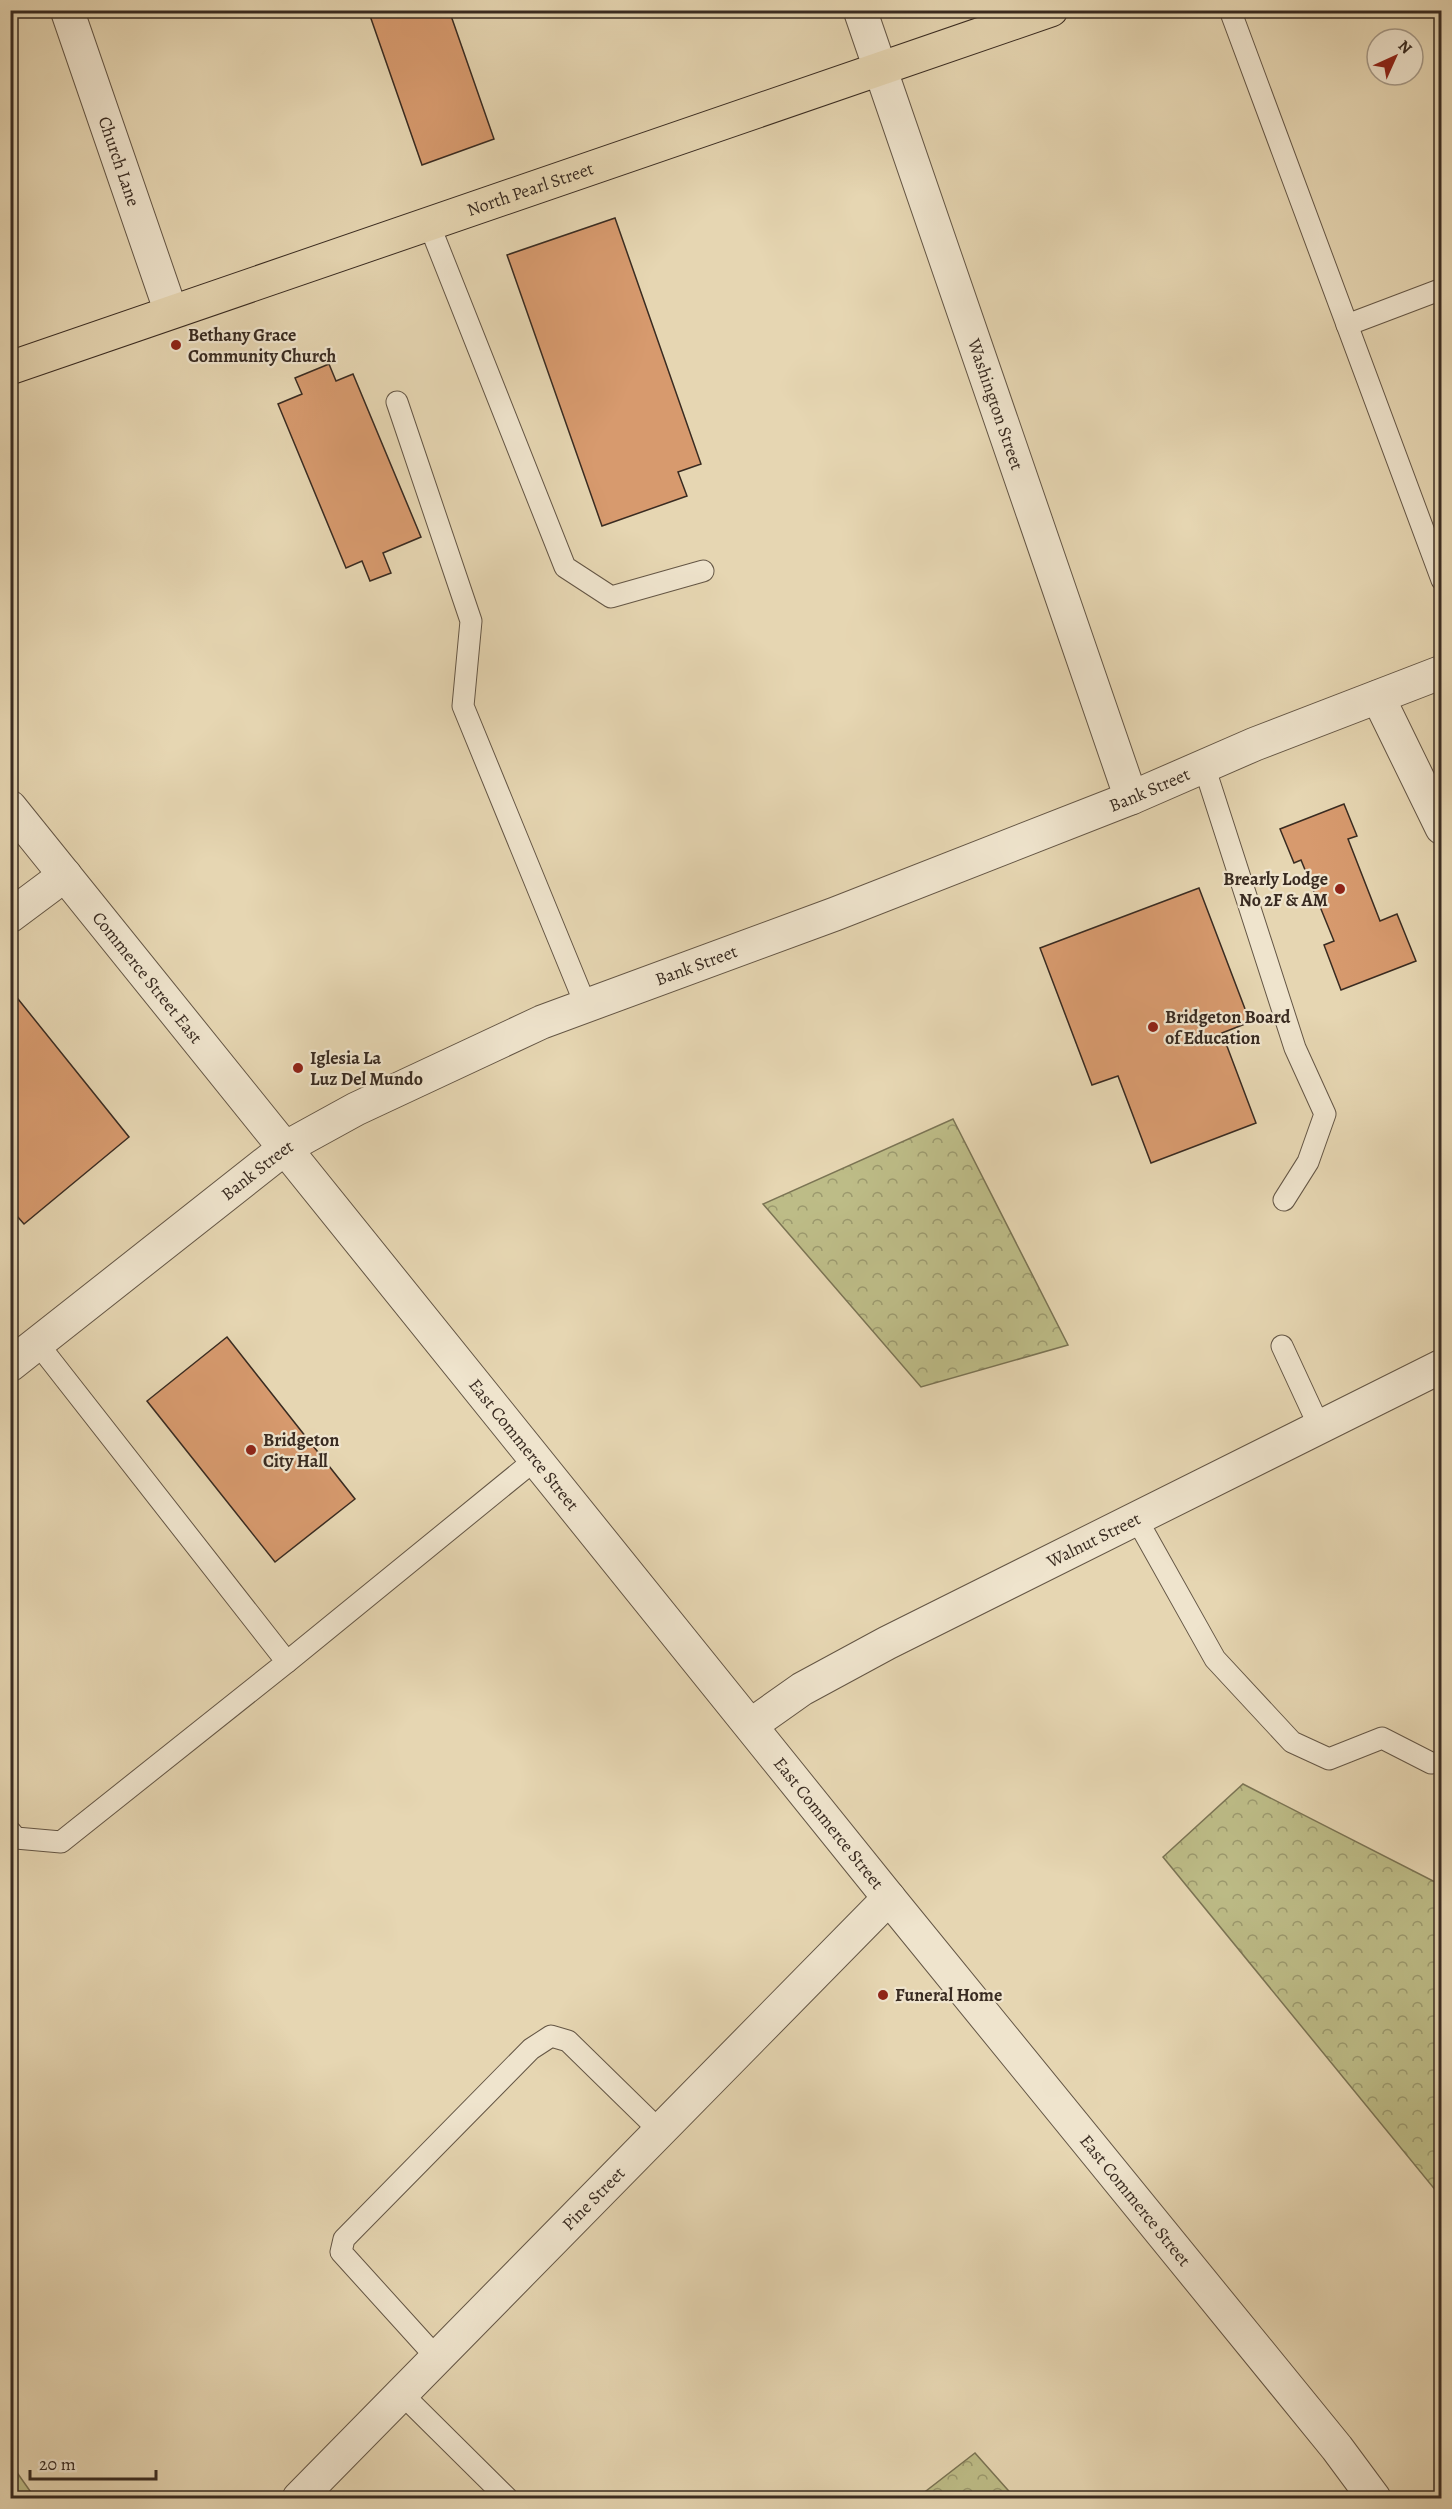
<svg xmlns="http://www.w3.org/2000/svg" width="1452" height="2509" font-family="Alegreya,serif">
  <defs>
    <pattern id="forest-crowns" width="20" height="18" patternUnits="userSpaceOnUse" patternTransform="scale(1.5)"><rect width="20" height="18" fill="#bdbc87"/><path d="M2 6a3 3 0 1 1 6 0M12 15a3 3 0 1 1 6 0" fill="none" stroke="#9b996e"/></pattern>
  </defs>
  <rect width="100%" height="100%" fill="#e6d6b2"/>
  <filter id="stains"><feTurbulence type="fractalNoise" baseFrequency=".00333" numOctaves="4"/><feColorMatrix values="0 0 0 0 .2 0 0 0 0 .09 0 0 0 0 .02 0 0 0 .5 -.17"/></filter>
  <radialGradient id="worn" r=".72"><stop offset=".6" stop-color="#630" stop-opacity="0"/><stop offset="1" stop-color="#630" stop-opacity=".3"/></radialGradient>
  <!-- forest -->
  <g fill="url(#forest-crowns)" stroke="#7b7454" stroke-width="1.5">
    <polygon points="953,1119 1068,1345 921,1387 763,1204"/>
    <polygon points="1243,1784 1441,1885 1441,2197 1163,1857"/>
    <polygon points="975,2453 1015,2498 917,2498"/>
    <polygon points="11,2464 35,2498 11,2498"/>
  </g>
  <!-- building -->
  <g fill="#d79a6e" stroke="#392b21" stroke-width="1.5">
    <polygon points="368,10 449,10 494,139 422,165"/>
    <polygon points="615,218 701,464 678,472 687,496 602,526 507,255"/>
    <polygon points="329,364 336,381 353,374 421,537 383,553 391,573 370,581 362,561 346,568 278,404 302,394 295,378"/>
    <polygon points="1344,804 1357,836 1348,839 1380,921 1397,914 1416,961 1341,990 1324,945 1334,941 1301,860 1294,863 1280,829"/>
    <polygon points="1199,888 1250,1022 1222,1033 1256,1123 1151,1163 1118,1076 1092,1085 1040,948"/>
    <polygon points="10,989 129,1137 24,1224 10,1208"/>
    <polygon points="227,1337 355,1499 275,1562 147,1401"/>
  </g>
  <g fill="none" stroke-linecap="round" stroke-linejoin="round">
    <defs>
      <g id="service">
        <polyline points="1230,10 1442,580"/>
        <polyline points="429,224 565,567 611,597 703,571"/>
        <polyline points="1347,325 1442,289"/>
        <polyline points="397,402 471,621 463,706 586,1006"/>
        <polyline points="1204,766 1295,1048 1325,1114 1308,1162 1284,1200"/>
        <polyline points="1282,1346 1319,1426"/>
        <polyline points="1136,1518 1215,1659 1292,1742 1329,1759 1382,1738 1431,1763"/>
        <polyline points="287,1662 536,1459"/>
        <polyline points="10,1831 16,1838 61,1842 287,1662 38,1344"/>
        <polyline points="437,2358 341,2252 344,2239 531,2049 551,2036 568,2041 660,2131"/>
        <polyline points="402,2394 507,2498"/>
      </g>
      <g id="minor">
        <path id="s1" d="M67 10 171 312"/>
        <path id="s2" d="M860 10 1131 798"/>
        <polyline points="1378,697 1442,828"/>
        <polyline points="10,916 65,875"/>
        <path id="s3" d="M10 1365 285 1148 356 1109 542 1022 835 914 1131 798 1255 744 1442 672"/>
        <path id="s4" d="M751 1725 802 1689 887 1643 1442 1366"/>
        <path id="s5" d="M299 2498 889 1898"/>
      </g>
      <g id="tertiary">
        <path id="s6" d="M10 807 889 1898 1337 2448 1374 2498"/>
      </g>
      <g id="primary">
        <path id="s7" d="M10 368 1051 10"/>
      </g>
    </defs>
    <!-- service casing -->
    <use href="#service" stroke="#645645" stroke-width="23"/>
    <!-- minor casing -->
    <use href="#minor" stroke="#645645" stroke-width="35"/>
    <!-- tertiary casing -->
    <use href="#tertiary" stroke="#645645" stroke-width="35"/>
    <!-- primary casing -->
    <use href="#primary" stroke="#392b21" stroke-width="35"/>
    <!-- service -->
    <use href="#service" stroke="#efe4cd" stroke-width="21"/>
    <!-- minor -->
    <use href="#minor" stroke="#efe4cd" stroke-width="33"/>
    <!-- tertiary -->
    <use href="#tertiary" stroke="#efe4cd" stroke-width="33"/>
    <!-- primary -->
    <use href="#primary" stroke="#e6d6b2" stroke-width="33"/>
  </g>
  <!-- markers -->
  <g fill="#8f2418" stroke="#efe4cd" stroke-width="2">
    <circle cx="176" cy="345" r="6"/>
    <circle cx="1340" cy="889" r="6"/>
    <circle cx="1153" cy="1027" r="6"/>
    <circle cx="298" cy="1068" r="6"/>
    <circle cx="251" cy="1450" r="6"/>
    <circle cx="883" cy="1995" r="6"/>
  </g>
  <g text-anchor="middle" stroke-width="4.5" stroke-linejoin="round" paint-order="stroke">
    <!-- street labels -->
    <g font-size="18" fill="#392b21" stroke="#efe4cd">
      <text dy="6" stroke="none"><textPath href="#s1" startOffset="160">Church Lane</textPath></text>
      <text dy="6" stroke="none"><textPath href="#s7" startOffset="550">North Pearl Street</textPath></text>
      <text dy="6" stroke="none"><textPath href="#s2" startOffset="417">Washington Street</textPath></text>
      <text dy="6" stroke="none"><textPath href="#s3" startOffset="1287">Bank Street</textPath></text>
      <text dy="6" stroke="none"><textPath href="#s3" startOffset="801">Bank Street</textPath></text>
      <text dy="6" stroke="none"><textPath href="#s6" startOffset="219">Commerce Street East</textPath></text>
      <text dy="6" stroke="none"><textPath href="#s3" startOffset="315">Bank Street</textPath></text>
      <text dy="6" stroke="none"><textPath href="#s6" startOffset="819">East Commerce Street</textPath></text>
      <text dy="6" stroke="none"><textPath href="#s4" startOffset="390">Walnut Street</textPath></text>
      <text dy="6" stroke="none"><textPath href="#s6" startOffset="1305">East Commerce Street</textPath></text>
      <text dy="6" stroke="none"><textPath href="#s5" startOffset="420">Pine Street</textPath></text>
      <text dy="6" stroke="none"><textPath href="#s6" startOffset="1791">East Commerce Street</textPath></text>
    </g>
    <!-- poi labels -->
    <g font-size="18" font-weight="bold" fill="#392b21" stroke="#efe4cd" text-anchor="start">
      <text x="188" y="341">Bethany Grace<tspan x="188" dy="21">Community Church</tspan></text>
      <text x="1328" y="885" text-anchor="end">Brearly Lodge<tspan x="1328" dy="21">No 2F &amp; AM</tspan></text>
      <text x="1165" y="1023">Bridgeton Board<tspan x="1165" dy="21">of Education</tspan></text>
      <text x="310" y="1064">Iglesia La<tspan x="310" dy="21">Luz Del Mundo</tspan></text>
      <text x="263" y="1446">Bridgeton<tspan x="263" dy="21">City Hall</tspan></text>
      <text x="895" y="2001">Funeral Home</text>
    </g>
  </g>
  <!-- margin -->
  <rect width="1452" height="2509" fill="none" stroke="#e6d6b2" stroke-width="36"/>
  <rect x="12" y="12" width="1428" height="2485" fill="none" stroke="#392b21" stroke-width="3"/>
  <rect x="18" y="18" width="1416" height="2473" fill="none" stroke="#392b21" stroke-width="1.5"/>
  <!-- north arrow -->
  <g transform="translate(1395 57) rotate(45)"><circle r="28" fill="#efe4cd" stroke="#a69a88" stroke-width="1.5"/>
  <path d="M0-4.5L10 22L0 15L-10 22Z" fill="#8f2418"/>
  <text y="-9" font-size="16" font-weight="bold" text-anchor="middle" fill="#392b21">N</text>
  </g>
  <!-- scale -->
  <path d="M30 2470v9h126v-9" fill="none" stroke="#392b21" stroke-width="3"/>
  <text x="39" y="2470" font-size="18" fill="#392b21" stroke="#efe4cd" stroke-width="4.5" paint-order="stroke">20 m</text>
  <rect width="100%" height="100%" filter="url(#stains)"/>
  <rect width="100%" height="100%" fill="url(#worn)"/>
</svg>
